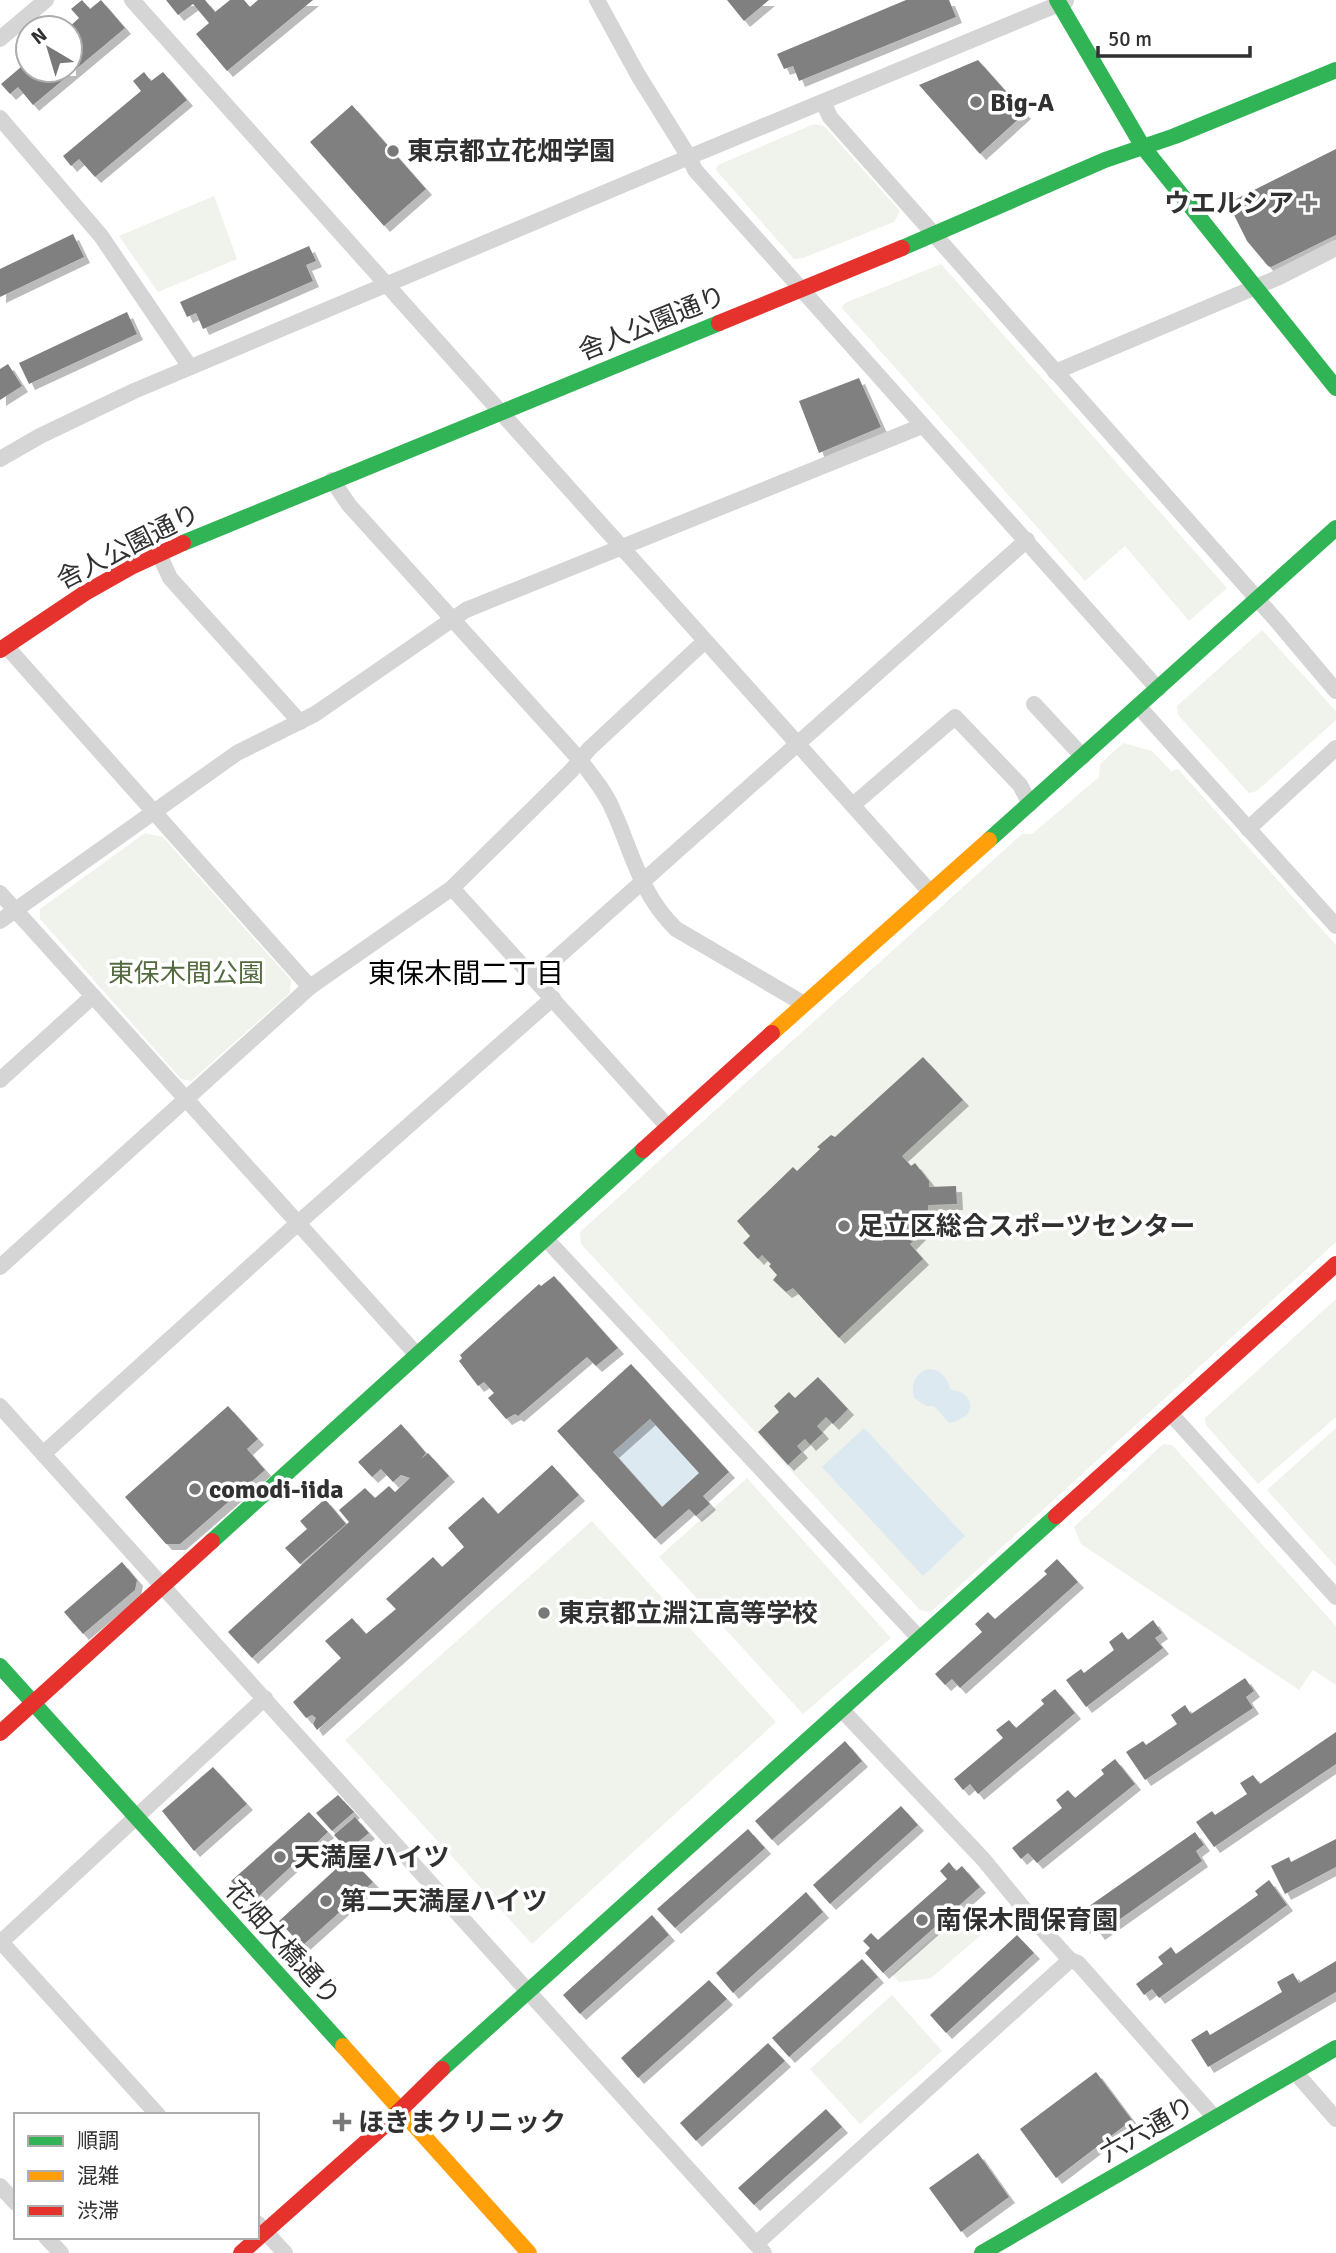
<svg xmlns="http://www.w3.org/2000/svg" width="1336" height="2253" font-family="Signika,'Noto Sans JP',sans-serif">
  <defs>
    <filter id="shadow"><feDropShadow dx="6" dy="6" stdDeviation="0" flood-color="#0004"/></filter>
  </defs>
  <rect width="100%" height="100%" fill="#fff"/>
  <!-- green -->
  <g fill="#f0f3ec">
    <polygon points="814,124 824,126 900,211 894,222 803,258 794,259 716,170 718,165"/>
    <polygon points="214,196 237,259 158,292 119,236"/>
    <polygon points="941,264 1227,588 1189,621 1125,546 1085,581 842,308 845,303"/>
    <polygon points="1262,630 1336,711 1336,720 1257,791 1249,793 1178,715 1177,706"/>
    <polygon points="1123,743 1152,751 1171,771 1178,769 1336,945 1336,1242 931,1612 920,1610 581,1244 580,1232 1022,834 1032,834 1099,777 1100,764"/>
    <polygon points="145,833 163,837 291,980 290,993 191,1081 181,1079 40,919 40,909"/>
    <polygon points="1336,1299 1336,1417 1258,1484 1206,1425 1205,1418"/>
    <polygon points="1336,1428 1336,1567 1267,1490"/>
    <polygon points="1163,1444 1172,1445 1336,1626 1336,1685 1313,1670 1299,1690 1081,1544 1074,1527"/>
    <polygon points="747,1478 891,1638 803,1714 659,1557"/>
    <polygon points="592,1521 776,1722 532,1944 345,1740"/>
    <polygon points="965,1908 976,1921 987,1913 995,1923 931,1978 899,1982 892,1974"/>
    <polygon points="892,1995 942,2051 860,2124 810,2069"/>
  </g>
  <!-- water -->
  <g fill="#dde9f1">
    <path d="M929 1369C941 1370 947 1377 950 1389 956 1391 963 1392 966 1396 979 1411 961 1421 949 1423L934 1406H926L914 1398C911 1385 914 1373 929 1369Z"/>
    <polygon points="650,1419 699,1473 662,1507 613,1452"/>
    <polygon points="864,1428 965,1536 923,1576 822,1467"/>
  </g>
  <!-- building -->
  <g fill="#808080" fill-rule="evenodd" filter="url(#shadow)">
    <polygon points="82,0 90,9 101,0 125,28 33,105 18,87 10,94 1,84 28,61 28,70 70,70 70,28 68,28 79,18 71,9"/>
    <polygon points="166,0 205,0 215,12 230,0 244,0 250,7 258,0 313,0 227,71 196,34 209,23 193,4 178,15"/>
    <polygon points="727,0 769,0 744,21"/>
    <polygon points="906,0 949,0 956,17 799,81 793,66 784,69 777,54"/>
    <polygon points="978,60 1025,113 980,154 919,85"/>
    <polygon points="144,72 151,81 163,72 187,100 95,177 79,159 71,166 63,156 141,91 133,81"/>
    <polygon points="352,105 426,189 384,226 310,142"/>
    <polygon points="1336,149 1336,235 1271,267 1268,266 1247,241 1228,203"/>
    <polygon points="73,234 84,257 0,297 0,269"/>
    <polygon points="309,246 316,261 306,265 313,281 203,329 196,313 187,317 180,302"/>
    <polygon points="127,312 137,334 29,384 19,363"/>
    <polygon points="8,364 22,386 0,400 0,369"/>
    <polygon points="859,378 881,427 819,453 799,401"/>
    <polygon points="923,1057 963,1100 902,1156 911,1166 915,1163 929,1181 929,1187 956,1186 957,1204 928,1205 928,1210 914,1221 911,1219 909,1221 920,1234 910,1244 923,1259 839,1338 793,1288 786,1292 773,1280 777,1275 769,1266 771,1264 762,1255 758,1259 743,1243 750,1236 737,1221 793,1167 797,1171 820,1149 817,1147 831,1135 835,1137"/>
    <polygon points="554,1276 618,1348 596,1366 587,1357 518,1416 515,1414 506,1419 488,1398 494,1393 484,1382 478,1386 459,1361 462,1358 460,1355 539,1284 541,1286"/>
    <path d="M631 1364 729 1472 703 1496 710 1504 696 1516 689 1509 655 1539 557 1431ZM650 1419 699 1473 662 1507 613 1452Z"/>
    <polygon points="818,1377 848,1409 833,1424 826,1417 817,1426 823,1433 810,1445 805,1439 797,1446 802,1452 788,1465 758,1432 779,1412 774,1406 789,1392 795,1398"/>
    <polygon points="228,1406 258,1439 247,1449 265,1470 180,1544 166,1544 125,1497"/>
    <polygon points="401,1424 426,1453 421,1459 428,1453 449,1476 252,1658 228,1632 349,1522 339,1510 365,1488 375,1498 389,1486 395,1492 410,1478 401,1475 393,1482 381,1469 372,1477 358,1462"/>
    <polygon points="552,1465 579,1495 317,1730 313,1724 316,1718 312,1715 306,1718 293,1702 341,1658 325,1641 352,1618 366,1634 396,1609 386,1599 433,1557 442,1567 464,1547 448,1528 483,1497 498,1514"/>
    <polygon points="325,1499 346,1524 300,1564 285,1548 307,1529 300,1521"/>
    <polygon points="1057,1559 1078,1582 960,1688 952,1679 945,1685 935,1674 982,1632 975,1624 988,1612 995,1619 1047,1574 1044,1571"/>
    <polygon points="122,1562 137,1580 135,1590 83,1634 64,1612"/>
    <polygon points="1153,1620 1162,1633 1155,1638 1163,1648 1086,1707 1066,1680 1081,1669 1084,1673 1114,1650 1109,1642 1122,1632 1128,1640"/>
    <polygon points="1245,1678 1254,1691 1246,1697 1253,1708 1145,1780 1126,1752 1143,1741 1146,1745 1177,1724 1171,1715 1185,1705 1191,1714"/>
    <polygon points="1055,1689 1075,1713 978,1794 970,1784 963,1790 954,1779 1003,1738 996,1730 1009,1720 1016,1728 1044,1704 1041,1700"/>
    <polygon points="1336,1732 1336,1764 1214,1847 1196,1822 1212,1811 1215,1815 1247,1794 1240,1783 1253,1775 1260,1784"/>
    <polygon points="845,1741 862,1761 772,1840 755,1821"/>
    <polygon points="1115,1759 1135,1784 1037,1863 1028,1853 1021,1859 1012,1848 1062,1808 1056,1800 1068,1790 1075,1798 1104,1774 1101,1770"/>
    <polygon points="213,1767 247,1804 194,1851 162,1811"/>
    <polygon points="338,1795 354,1812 332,1831 316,1813"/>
    <polygon points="901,1806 918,1825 830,1904 813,1885"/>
    <polygon points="309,1812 328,1832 257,1898 246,1887 241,1892 231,1881"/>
    <polygon points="355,1817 369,1833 348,1850 334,1835"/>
    <polygon points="748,1829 765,1848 675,1928 657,1909"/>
    <polygon points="1195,1832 1204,1845 1196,1851 1202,1861 1099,1934 1091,1923 1084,1928 1075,1916"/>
    <polygon points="1336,1839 1336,1867 1285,1894 1271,1866 1289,1857 1291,1862"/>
    <polygon points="349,1857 373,1882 302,1946 279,1921"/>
    <polygon points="949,1862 956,1871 962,1866 980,1887 883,1973 865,1953 870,1948 863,1941 871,1933 878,1940 947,1879 940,1871"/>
    <polygon points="1269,1880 1287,1905 1159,1998 1152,1989 1144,1995 1136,1984 1163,1964 1158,1957 1171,1947 1176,1954 1258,1895 1255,1891"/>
    <polygon points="806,1892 823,1912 733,1993 716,1973"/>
    <polygon points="652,1915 669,1935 580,2014 563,1995"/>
    <polygon points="1017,1935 1034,1953 946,2033 930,2015"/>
    <polygon points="862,1959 878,1977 789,2057 772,2038"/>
    <polygon points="1336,1961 1336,1992 1208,2067 1191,2040 1207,2030 1210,2035 1282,1992 1277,1982 1293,1973 1299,1983"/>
    <polygon points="709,1980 727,1999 638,2078 621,2058"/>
    <polygon points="768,2043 785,2061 696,2141 680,2123"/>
    <polygon points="1096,2072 1132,2120 1056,2178 1020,2129"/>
    <polygon points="826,2109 842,2127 754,2205 738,2188"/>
    <polygon points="978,2153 1009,2197 961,2232 929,2188"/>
  </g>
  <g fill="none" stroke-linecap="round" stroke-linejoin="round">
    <!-- street -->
    <g stroke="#d5d5d5" stroke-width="16">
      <polyline points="132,0 931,893"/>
      <polyline points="597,0 638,75 689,157 695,170 1158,689"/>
      <polyline points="0,39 46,0"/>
      <polyline points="823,102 830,117 1276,620 1336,691"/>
      <polyline points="0,118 101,236 190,367"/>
      <polyline points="1055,372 1277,278 1336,248"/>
      <polyline points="0,459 40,436 134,391 689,157 1066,1"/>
      <path d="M332 480 349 505 580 760C592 776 605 791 613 810 633 854 640 894 676 929L804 1004"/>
      <polyline points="159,554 170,578 300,722"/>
      <polyline points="6,646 310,987"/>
      <polyline points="1034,704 1083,757"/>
      <polyline points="1139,707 1336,926"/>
      <polyline points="853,805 955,717 1020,785 1030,804"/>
      <polyline points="1248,829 1336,748"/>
      <polyline points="452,888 668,1127"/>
      <polyline points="0,893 417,1355"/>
      <polyline points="0,921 237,753 315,714 466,610 922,426"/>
      <polyline points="534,978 1027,540"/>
      <polyline points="0,1080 93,996"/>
      <polyline points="546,1239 920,1639"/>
      <polyline points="0,1267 310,987 452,888 571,771 589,749 705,641"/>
      <polyline points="0,1406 764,2253"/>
      <polyline points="1171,1414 1336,1597"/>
      <polyline points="43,1454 297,1224 553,998"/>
      <polyline points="841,1709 983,1859 1025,1910 1070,1960 1078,1963 1215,2118"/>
      <polyline points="1,1942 158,2115"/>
      <polyline points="0,1943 265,1698"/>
      <polyline points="1295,2072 1336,2119"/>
      <polyline points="0,2186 16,2203"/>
      <polyline points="257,2223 285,2253"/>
      <polyline points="46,2237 61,2253"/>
      <polyline points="756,2244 1070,1960"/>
    </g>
    <!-- fast -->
    <g stroke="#30b455" stroke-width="16">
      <polyline points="1057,0 1143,147 1336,388"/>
      <polyline points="902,248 1105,160 1175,136 1336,70"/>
      <polyline points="183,543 719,323"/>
      <polyline points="989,840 1336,528"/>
      <polyline points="212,1541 643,1150"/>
      <polyline points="0,1666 343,2046"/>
      <polyline points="442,2069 1056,1516"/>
      <polyline points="982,2253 1336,2048"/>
    </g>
    <!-- slow -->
    <g stroke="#ff9f0a" stroke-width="16">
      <polyline points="772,1033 989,840"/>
      <polyline points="343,2046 529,2253"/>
    </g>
    <!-- jam -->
    <g stroke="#e5322d" stroke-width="16">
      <polyline points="719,323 902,248"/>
      <polyline points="0,650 85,593 131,567 183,543"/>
      <polyline points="643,1150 772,1033"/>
      <polyline points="1056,1516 1336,1264"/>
      <polyline points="0,1733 212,1541"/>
      <polyline points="241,2253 384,2126 442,2069"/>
    </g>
  </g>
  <!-- markers -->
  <g fill="#797979" stroke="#fff" stroke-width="2.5">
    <circle cx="976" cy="102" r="7"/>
    <circle cx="393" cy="151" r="7"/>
    <path d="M1304.5 192.5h7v7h7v7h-7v7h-7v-7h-7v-7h7z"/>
    <circle cx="844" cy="1226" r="7"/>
    <circle cx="195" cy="1489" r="7"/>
    <circle cx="544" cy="1613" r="7"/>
    <circle cx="280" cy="1857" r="7"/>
    <circle cx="326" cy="1901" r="7"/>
    <circle cx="922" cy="1920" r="7"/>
    <path d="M338.5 2111.5h7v7h7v7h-7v7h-7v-7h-7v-7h7z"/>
  </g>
  <g text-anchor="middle" stroke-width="7" stroke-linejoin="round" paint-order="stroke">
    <!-- poi labels -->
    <g font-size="26" font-weight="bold" fill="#313131" stroke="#fff" text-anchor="start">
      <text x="990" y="111">Big-A</text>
      <text x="407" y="160">東京都立花畑学園</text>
      <text x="1294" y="212" text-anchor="end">ウエルシア</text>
      <text x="858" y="1235">足立区総合スポーツセンター</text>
      <text x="209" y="1498">comodi-iida</text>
      <text x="558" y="1622">東京都立淵江高等学校</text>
      <text x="294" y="1866">天満屋ハイツ</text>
      <text x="340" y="1910">第二天満屋ハイツ</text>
      <text x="936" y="1929">南保木間保育園</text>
      <text x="358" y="2131">ほきまクリニック</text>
    </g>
    <!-- street labels -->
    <g font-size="26" fill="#313131" stroke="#fff">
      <text transform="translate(652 323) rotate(-22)" y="9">舎人公園通り</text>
      <text transform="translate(128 546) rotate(-27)" y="9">舎人公園通り</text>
      <text transform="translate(283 1943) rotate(48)" y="9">花畑大橋通り</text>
      <text transform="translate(1147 2129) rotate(-30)" y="9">六六通り</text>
    </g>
    <!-- park labels -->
    <g font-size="26" fill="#546a40" stroke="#fff">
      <text x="186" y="982">東保木間公園</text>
    </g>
    <!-- neighbourhood labels -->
    <g font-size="28" fill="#000" stroke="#fff">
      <text x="466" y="983">東保木間二丁目</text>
    </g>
  </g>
  <!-- legend -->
  <rect x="14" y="2113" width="245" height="126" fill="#ffffff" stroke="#adadad" stroke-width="2"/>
  <rect x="28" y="2136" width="35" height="10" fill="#30b455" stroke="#adadad" stroke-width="2"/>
  <text x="77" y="2148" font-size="21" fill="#313131">順調</text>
  <rect x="28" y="2171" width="35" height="10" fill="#ff9f0a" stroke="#adadad" stroke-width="2"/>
  <text x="77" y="2183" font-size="21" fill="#313131">混雑</text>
  <rect x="28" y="2206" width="35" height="10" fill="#e5322d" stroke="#adadad" stroke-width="2"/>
  <text x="77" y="2218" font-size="21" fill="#313131">渋滞</text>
  <!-- north arrow -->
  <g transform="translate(49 49) rotate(322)"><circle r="33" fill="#ffffff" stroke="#adadad" stroke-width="2"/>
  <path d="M0-5L12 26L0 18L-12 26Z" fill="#797979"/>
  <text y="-10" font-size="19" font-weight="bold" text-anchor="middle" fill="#313131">N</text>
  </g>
  <!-- scale -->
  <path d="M1098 46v10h152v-10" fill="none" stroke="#313131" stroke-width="3.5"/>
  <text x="1108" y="46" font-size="21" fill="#313131" stroke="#ffffff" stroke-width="5" paint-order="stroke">50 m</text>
</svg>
